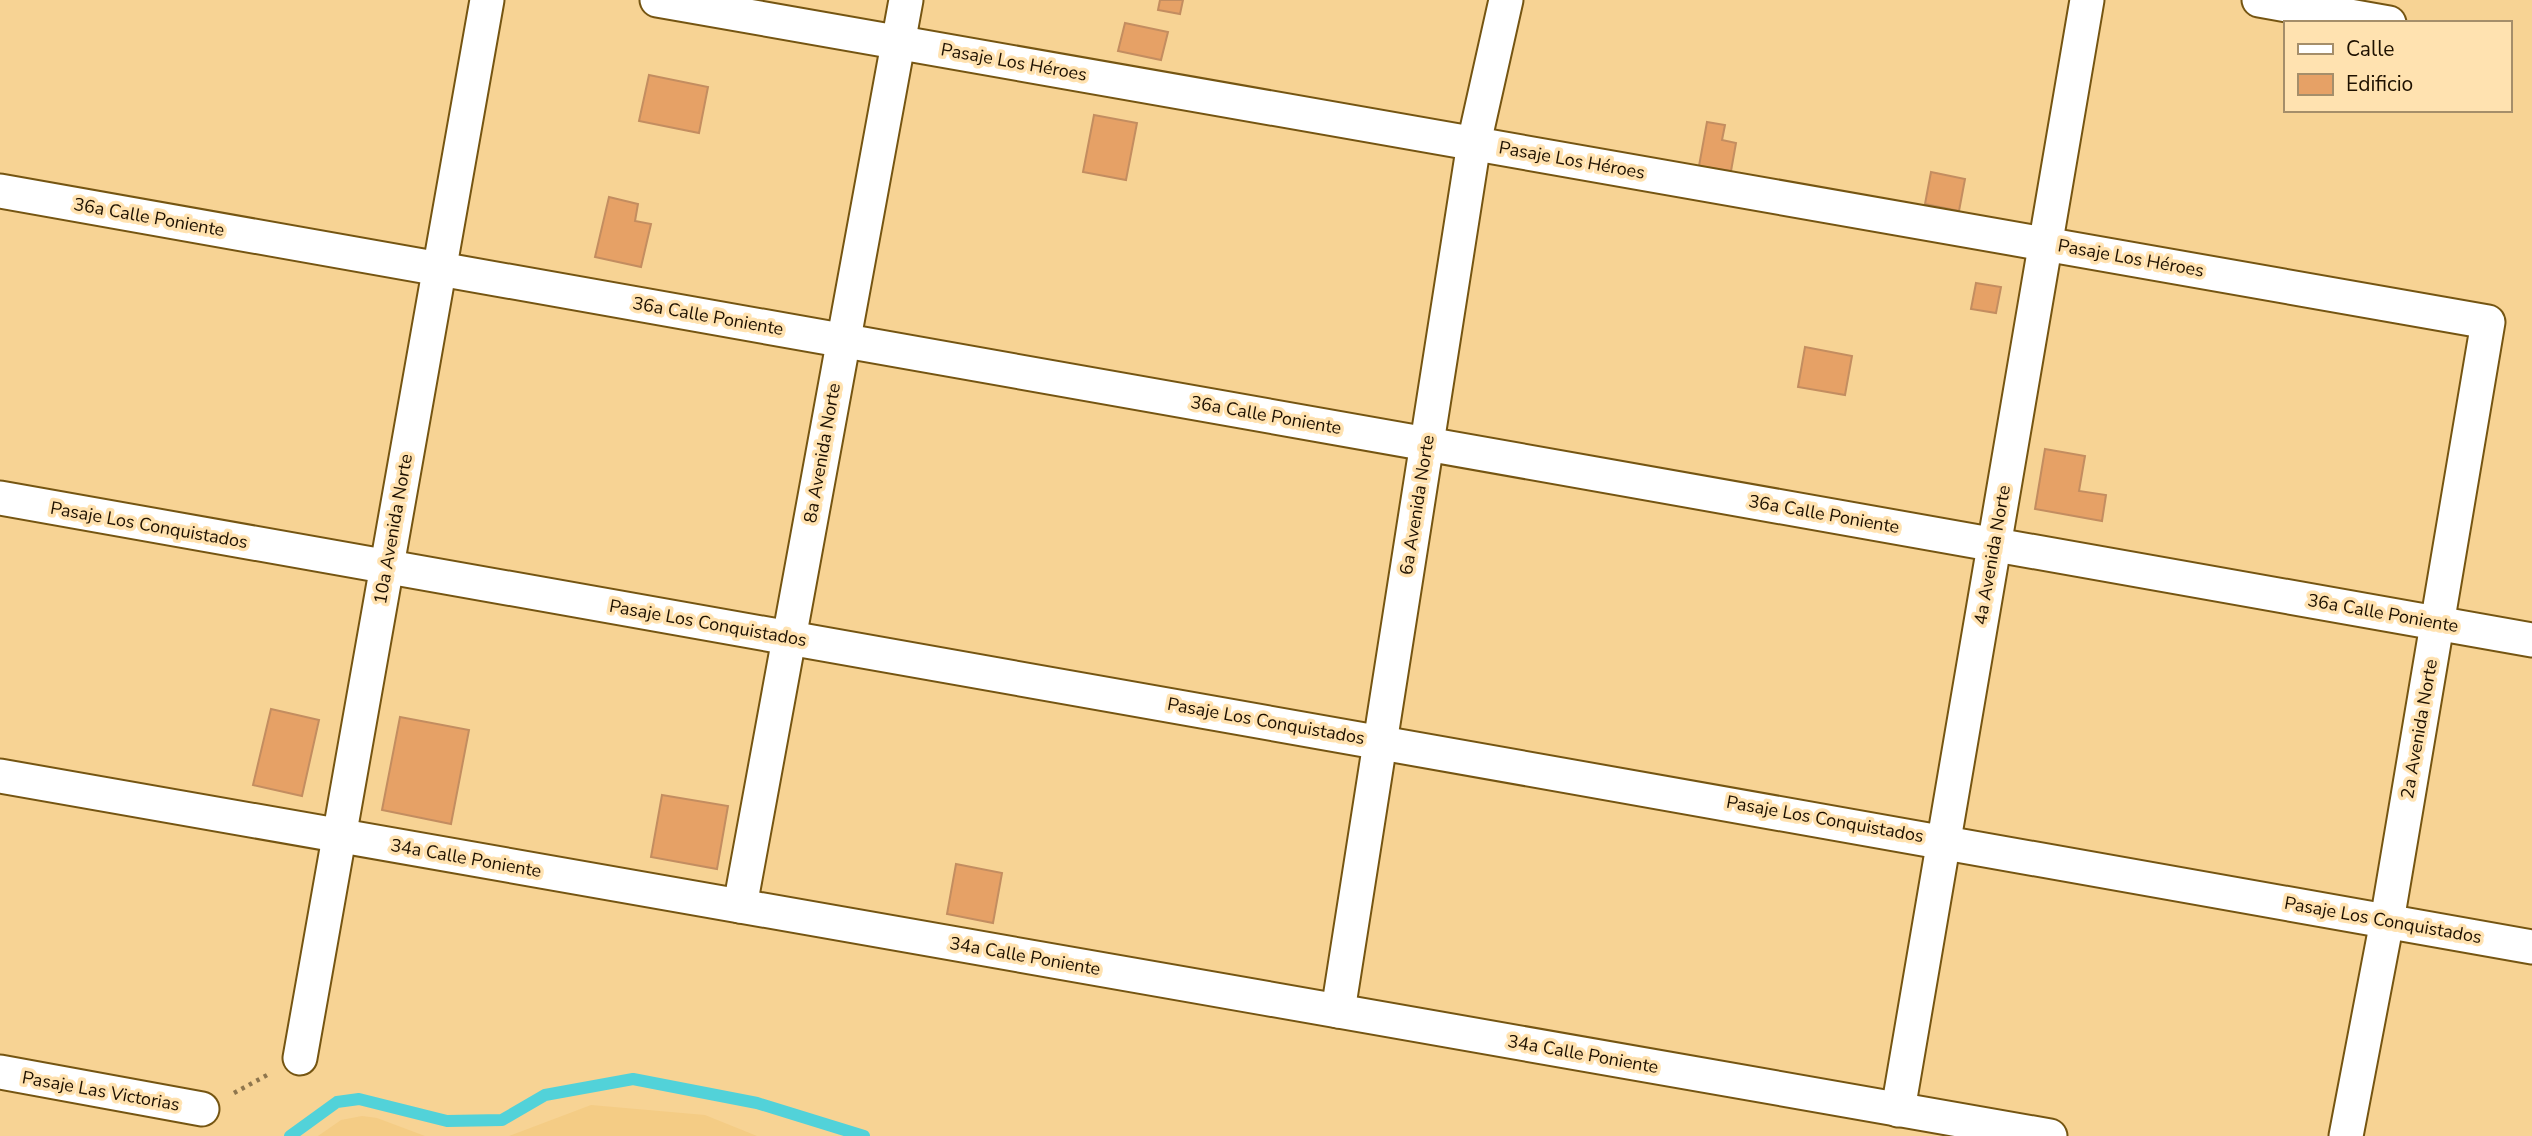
<svg xmlns="http://www.w3.org/2000/svg" width="2532" height="1136" font-family="'Nunito Sans',sans-serif">
  <rect width="100%" height="100%" fill="#f7d394"/>
  <!-- built -->
  <g fill="#f4cc85">
    <polygon points="591,1105 705,1115 757,1136 509,1136"/>
    <polygon points="362,1116 377,1118 425,1136 318,1136 341,1120"/>
  </g>
  <g fill="none" stroke-linecap="round" stroke-linejoin="round">
    <!-- stream -->
    <polyline stroke="#52d2d9" stroke-width="12" points="290,1136 337,1102 359,1099 447,1121 502,1120 545,1095 633,1079 757,1103 864,1136"/>
  </g>
  <!-- building -->
  <g fill="#e6a166" stroke="#c38d60" stroke-width="2">
    <polygon points="1160,0 1183,0 1180,14 1158,10"/>
    <polygon points="1125,23 1168,32 1161,60 1118,51"/>
    <polygon points="649,75 708,87 699,133 639,121"/>
    <polygon points="1094,115 1137,123 1126,180 1083,172"/>
    <polygon points="1707,122 1725,125 1722,140 1736,143 1731,171 1699,166"/>
    <polygon points="1931,172 1965,179 1959,211 1925,204"/>
    <polygon points="609,197 638,204 635,221 651,224 641,267 595,257"/>
    <polygon points="1976,283 2001,287 1996,313 1971,309"/>
    <polygon points="1805,347 1852,356 1845,395 1798,387"/>
    <polygon points="2045,449 2085,456 2079,491 2106,495 2102,521 2035,509"/>
    <polygon points="271,709 319,720 302,796 253,785"/>
    <polygon points="400,717 469,730 451,824 382,810"/>
    <polygon points="662,795 728,806 717,869 651,857"/>
    <polygon points="956,864 1002,873 993,923 947,914"/>
  </g>
  <g fill="none" stroke-linecap="round" stroke-linejoin="round">
    <defs>
      <g id="street">
        <polyline points="657,0 2488,322 2387,921 2346,1136"/>
        <polyline points="2259,0 2389,23"/>
        <polyline points="0,191 2532,640"/>
        <polyline points="0,498 2532,947"/>
        <polyline points="0,776 2050,1136"/>
        <polyline points="740,906 906,0"/>
        <polyline points="1338,1011 1474,143 1506,0"/>
        <polyline points="300,1058 487,0"/>
        <polyline points="0,1072 202,1109"/>
        <polyline points="1898,1110 2087,0"/>
      </g>
    </defs>
    <!-- street casing -->
    <use href="#street" stroke="#755512" stroke-width="37"/>
    <!-- path -->
    <polyline stroke="#8f764d" stroke-width="4.5" stroke-dasharray="3.5 5" stroke-linecap="butt" points="234,1093 269,1074"/>
    <!-- street -->
    <use href="#street" stroke="#fff" stroke-width="33"/>
  </g>
  <g text-anchor="middle" stroke-width="7" stroke-linejoin="round" paint-order="stroke">
    <!-- street labels -->
    <g font-size="18" fill="#1e1100" stroke="#ffe2b0">
      <text transform="translate(1014 62) rotate(10)" y="6">Pasaje Los Héroes</text>
      <text transform="translate(1572 160) rotate(10)" y="6">Pasaje Los Héroes</text>
      <text transform="translate(149 217) rotate(10)" y="6">36a Calle Poniente</text>
      <text transform="translate(2131 258) rotate(10)" y="6">Pasaje Los Héroes</text>
      <text transform="translate(708 316) rotate(10)" y="6">36a Calle Poniente</text>
      <text transform="translate(1266 415) rotate(10)" y="6">36a Calle Poniente</text>
      <text transform="translate(822 453) rotate(-80)" y="6">8a Avenida Norte</text>
      <text transform="translate(1417 505) rotate(-81)" y="6">6a Avenida Norte</text>
      <text transform="translate(1824 514) rotate(10)" y="6">36a Calle Poniente</text>
      <text transform="translate(149 525) rotate(10)" y="6">Pasaje Los Conquistados</text>
      <text transform="translate(393 529) rotate(-80)" y="6">10a Avenida Norte</text>
      <text transform="translate(1992 555) rotate(-80)" y="6">4a Avenida Norte</text>
      <text transform="translate(2383 613) rotate(10)" y="6">36a Calle Poniente</text>
      <text transform="translate(708 623) rotate(10)" y="6">Pasaje Los Conquistados</text>
      <text transform="translate(1266 721) rotate(10)" y="6">Pasaje Los Conquistados</text>
      <text transform="translate(2419 729) rotate(-80)" y="6">2a Avenida Norte</text>
      <text transform="translate(1825 819) rotate(10)" y="6">Pasaje Los Conquistados</text>
      <text transform="translate(466 858) rotate(10)" y="6">34a Calle Poniente</text>
      <text transform="translate(2383 920) rotate(10)" y="6">Pasaje Los Conquistados</text>
      <text transform="translate(1025 956) rotate(10)" y="6">34a Calle Poniente</text>
      <text transform="translate(1583 1054) rotate(10)" y="6">34a Calle Poniente</text>
      <text transform="translate(101 1091) rotate(10)" y="6">Pasaje Las Victorias</text>
    </g>
  </g>
  <!-- legend -->
  <rect x="2284" y="21" width="228" height="91" fill="#ffe2b0" stroke="#a58e6a" stroke-width="2"/>
  <rect x="2298" y="44" width="35" height="10" fill="#ffffff" stroke="#a58e6a" stroke-width="2"/>
  <text x="2346" y="56" font-size="21" fill="#1e1100">Calle</text>
  <rect x="2298" y="74" width="35" height="21" fill="#e6a166" stroke="#a58e6a" stroke-width="2"/>
  <text x="2346" y="91" font-size="21" fill="#1e1100">Edificio</text>
</svg>
